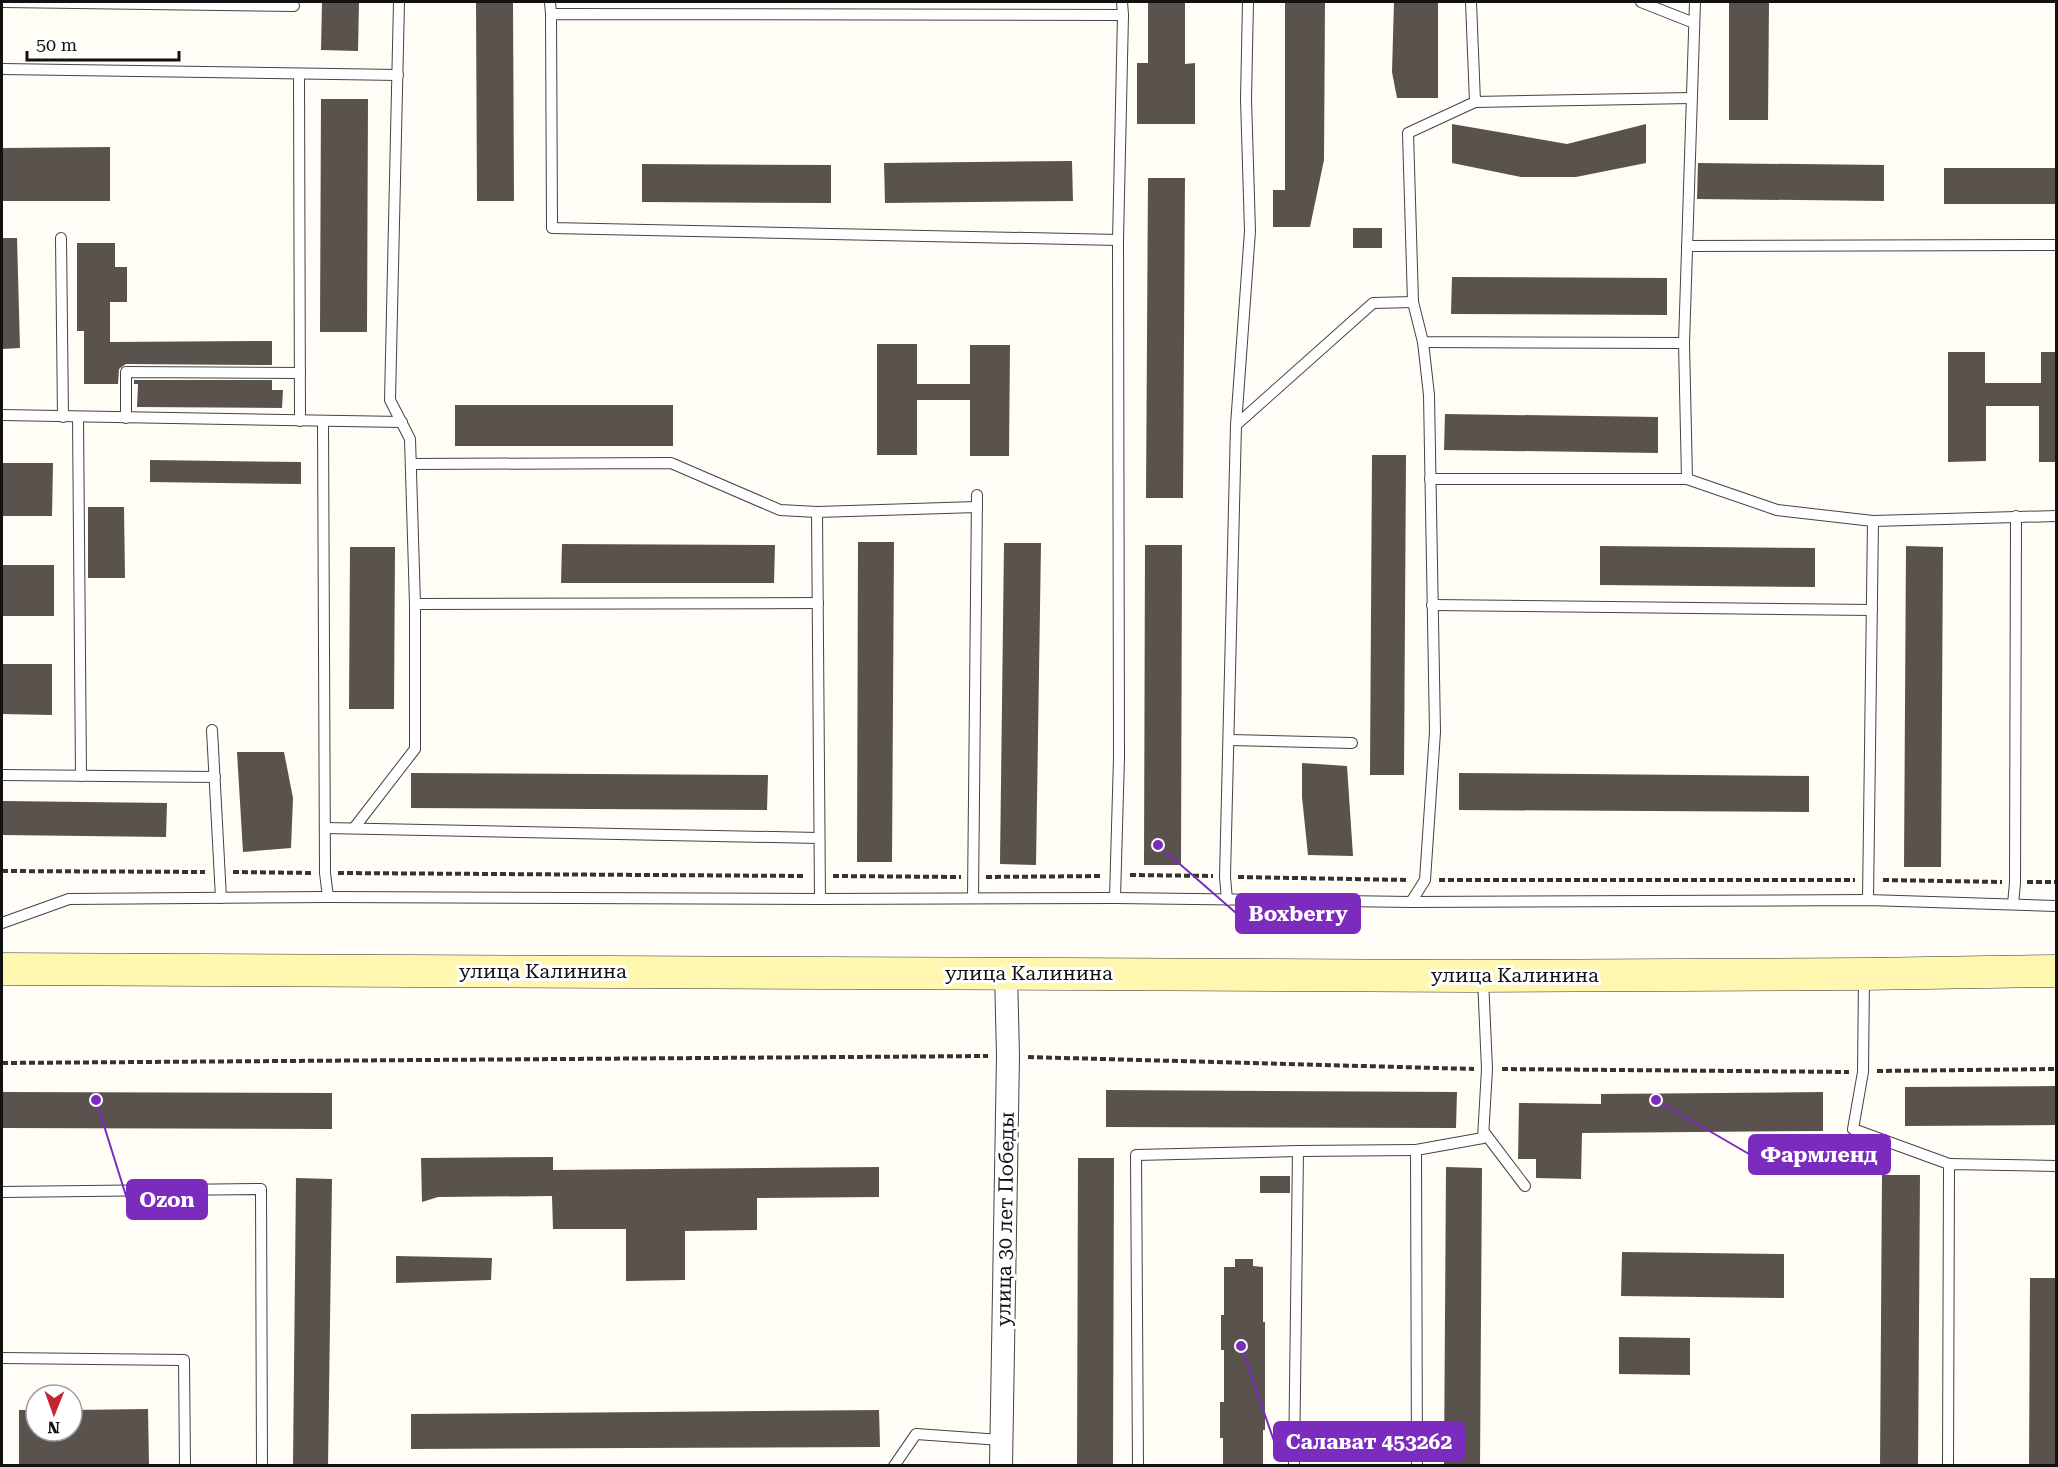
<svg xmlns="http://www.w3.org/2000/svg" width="2058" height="1467" font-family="'Roboto Serif',serif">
  <rect width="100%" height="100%" fill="#fffdf5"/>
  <!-- building -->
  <g fill="#5a524d">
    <polygon points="322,2 359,2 358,51 321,50"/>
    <polygon points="476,2 513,2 514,201 477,201"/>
    <polygon points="1148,2 1185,2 1185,64 1195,63 1195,124 1137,124 1137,63 1148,63"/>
    <polygon points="1285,2 1325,2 1324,160 1310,227 1273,227 1273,190 1285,190"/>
    <polygon points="1394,2 1438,2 1438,98 1397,98 1392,72"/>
    <polygon points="1729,2 1769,2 1768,120 1729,120"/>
    <polygon points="321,99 368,99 367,332 320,332"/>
    <polygon points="1452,124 1567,144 1646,124 1646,163 1576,177 1521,177 1452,163"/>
    <polygon points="110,147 110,201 2,201 2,148"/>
    <polygon points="1072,161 1073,201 885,203 884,163"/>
    <polygon points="1698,163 1884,165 1884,201 1697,199"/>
    <polygon points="642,164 831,165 831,203 642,202"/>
    <rect x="1944" y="168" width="112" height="36"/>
    <polygon points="1148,178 1185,178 1183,498 1146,498"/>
    <rect x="1353" y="228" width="29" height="20"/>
    <polygon points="2,238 17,238 20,348 2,349"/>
    <polygon points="77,243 115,243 115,267 127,267 127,302 110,302 110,342 272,341 272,365 126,364 119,369 118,384 84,384 84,331 77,331"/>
    <polygon points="1452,277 1667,278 1667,315 1451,314"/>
    <polygon points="877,344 917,344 917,384 970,384 970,345 1010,345 1009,456 970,456 970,400 917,400 917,455 877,455"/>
    <polygon points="1948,352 1985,352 1985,383 2041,383 2041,352 2056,352 2056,462 2039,462 2039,406 1986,406 1986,461 1948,462"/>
    <polygon points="134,380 272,380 272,390 283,390 282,408 137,407 138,384 134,384"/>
    <rect x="455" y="405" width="218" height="41"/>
    <polygon points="1445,414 1658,417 1658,453 1444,450"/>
    <polygon points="1372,455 1406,455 1404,775 1370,775"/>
    <polygon points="150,460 301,462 301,484 150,482"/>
    <polygon points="2,463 53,463 52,516 2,516"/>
    <polygon points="88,507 124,507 125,578 88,578"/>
    <polygon points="858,542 894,542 892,862 857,862"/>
    <polygon points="1004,543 1041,543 1036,865 1000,864"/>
    <polygon points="562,544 775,545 774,583 561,583"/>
    <polygon points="1145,545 1182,545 1181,865 1144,865"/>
    <polygon points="1600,546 1815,548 1815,587 1600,585"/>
    <polygon points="1906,546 1943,547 1941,867 1904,867"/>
    <polygon points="350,547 395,547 394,709 349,709"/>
    <rect x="2" y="565" width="52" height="51"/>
    <polygon points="2,664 52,664 52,715 2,714"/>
    <polygon points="237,752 284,752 293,798 291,848 243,852"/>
    <polygon points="1302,763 1347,766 1353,856 1308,855 1302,797"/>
    <polygon points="411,773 768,775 767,810 411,808"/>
    <polygon points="1459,773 1809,776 1809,812 1459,810"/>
    <polygon points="2,801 167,803 166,837 2,835"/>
    <polygon points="2056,1086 2056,1125 1905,1126 1905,1087"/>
    <polygon points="1106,1090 1457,1092 1456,1128 1106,1127"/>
    <polygon points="2,1092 332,1093 332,1129 2,1128"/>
    <polygon points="1823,1092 1823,1131 1582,1133 1581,1179 1536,1178 1536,1159 1518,1159 1519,1103 1601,1104 1601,1094"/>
    <polygon points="553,1157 553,1170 879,1167 879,1197 757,1198 757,1230 685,1231 685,1280 626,1281 626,1229 553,1229 552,1196 438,1197 422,1202 421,1158"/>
    <polygon points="1078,1158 1114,1158 1113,1466 1077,1466"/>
    <polygon points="1446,1167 1482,1168 1480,1466 1444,1466"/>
    <polygon points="1882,1175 1920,1175 1918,1466 1880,1466"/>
    <rect x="1260" y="1176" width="30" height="17"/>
    <polygon points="296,1178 332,1179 328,1466 293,1466"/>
    <polygon points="1622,1252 1784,1254 1784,1298 1621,1296"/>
    <polygon points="396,1256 492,1258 491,1280 396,1283"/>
    <polygon points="1235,1259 1253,1259 1253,1266 1263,1267 1263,1322 1265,1322 1265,1430 1263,1430 1263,1466 1223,1466 1223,1438 1220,1438 1220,1402 1224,1402 1224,1350 1221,1350 1221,1315 1224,1315 1224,1267 1235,1267"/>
    <polygon points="2030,1278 2056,1278 2056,1466 2029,1466"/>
    <polygon points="1619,1337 1690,1338 1690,1375 1619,1374"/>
    <polygon points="148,1409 149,1464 19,1464 19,1410 36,1410 36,1431 72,1431 72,1410"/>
    <polygon points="879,1410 880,1447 411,1449 411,1414"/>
  </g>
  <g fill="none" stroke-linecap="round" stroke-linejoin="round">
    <defs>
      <g id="lane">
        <polyline points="4,2 294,6"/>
        <polyline points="550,2 551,14"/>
        <polyline points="1471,2 1475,102 1691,98"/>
        <polyline points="1641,2 1694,23"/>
        <polyline points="1695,2 1684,343 1687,479 1777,510 1873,521 1868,900"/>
        <polyline points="2,69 398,75"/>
        <polyline points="299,74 300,421"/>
        <polyline points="1475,102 1408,133 1413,302 1423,342 1684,343"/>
        <polyline points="61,238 63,417"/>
        <polyline points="1118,240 552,228 551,14 1123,15"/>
        <polyline points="1687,246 2056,245"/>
        <polyline points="2,415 402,422"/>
        <polyline points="78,417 81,776"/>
        <polyline points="126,418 126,372 300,373"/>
        <polyline points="323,422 325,873 328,897"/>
        <polyline points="1236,425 1373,303 1413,302"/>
        <polyline points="411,464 671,463 780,510 817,512"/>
        <polyline points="1430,479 1687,479"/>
        <polyline points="1873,521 2056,516"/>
        <polyline points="415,604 818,603"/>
        <polyline points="1432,605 1872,610"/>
        <polyline points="212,730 221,898"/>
        <polyline points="1230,740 1352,743"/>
        <polyline points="2,775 215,777"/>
        <polyline points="326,828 818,838"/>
        <polyline points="354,828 415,749 415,604 410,439 390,400 399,2"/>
        <polyline points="973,898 977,495"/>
        <polyline points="1115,898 1119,757 1118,240 1123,15 1122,2"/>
        <polyline points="820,899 817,512 977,507"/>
        <polyline points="1227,900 1225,877 1236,425 1250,231 1246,99 1248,2"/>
        <polyline points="1411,902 1425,880 1435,732 1429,395 1423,342"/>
        <polyline points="2013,904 2015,883 2016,516"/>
        <polyline points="2,923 69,899 328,897 820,899 1115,898 1411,902 1868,900 2056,906"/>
        <polyline points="1864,977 1863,1072 1853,1129 1949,1164"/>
        <polyline points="1484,1132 1525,1186"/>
        <polyline points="2,1192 261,1189 262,1466"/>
        <polyline points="2,1358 184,1360 185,1466"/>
        <polyline points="894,1466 916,1434 1001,1440"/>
        <polyline points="1138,1466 1136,1155 1298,1151"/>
        <polyline points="1294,1466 1298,1151 1416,1150"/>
        <polyline points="1417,1466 1416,1150 1483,1138 1487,1069 1483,979"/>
        <polyline points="1948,1466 1949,1164 2056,1166"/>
      </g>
      <polyline id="street" points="1001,1466 1008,1056 1006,973"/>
      <polyline id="secondary" points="2,969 1468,976 1864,974 2056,971"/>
    </defs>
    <!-- lane casing -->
    <use href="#lane" stroke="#444" stroke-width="12"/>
    <!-- street casing -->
    <use href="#street" stroke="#444" stroke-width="24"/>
    <!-- secondary casing -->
    <use href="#secondary" stroke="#333" stroke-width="33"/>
    <!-- path -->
    <g stroke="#333" stroke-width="4" stroke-dasharray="6 3" stroke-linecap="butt">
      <polyline points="2,871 205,872"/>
      <polyline points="233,872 313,873"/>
      <polyline points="338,873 805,876"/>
      <polyline points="1130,875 1213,876"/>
      <polyline points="833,876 961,877"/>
      <polyline points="986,877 1102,876"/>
      <polyline points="1238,877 1408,880"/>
      <polyline points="1439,880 1855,880"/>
      <polyline points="1883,880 2002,882"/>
      <polyline points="2027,882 2056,882"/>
      <polyline points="1028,1057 1474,1069"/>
      <polyline points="2,1063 988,1056"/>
      <polyline points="1502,1069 1849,1072"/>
      <polyline points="1877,1071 2056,1069"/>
    </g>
    <!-- lane -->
    <use href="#lane" stroke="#fff" stroke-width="10"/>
    <!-- street -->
    <use href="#street" stroke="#fff" stroke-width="22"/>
    <!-- secondary -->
    <use href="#secondary" stroke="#fff6b0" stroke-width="32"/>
  </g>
  <g text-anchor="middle" stroke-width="6" stroke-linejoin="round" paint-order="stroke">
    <!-- street labels -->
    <g font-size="20" fill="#111" stroke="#fff">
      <text x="543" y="978">улица Калинина</text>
      <text x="1029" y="980">улица Калинина</text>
      <text x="1515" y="982">улица Калинина</text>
      <text transform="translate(1005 1219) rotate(-89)" y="7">улица 30 лет Победы</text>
    </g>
  </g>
  <!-- callouts -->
  <path fill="none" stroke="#7b2cbf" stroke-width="2" d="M1158 845L1236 913M1656 1100L1749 1154M96 1100L127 1199M1241 1346L1274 1441"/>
  <g fill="#7b2cbf" stroke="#fff" stroke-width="2">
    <circle cx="1158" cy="845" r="6"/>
    <circle cx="1656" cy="1100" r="6"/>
    <circle cx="96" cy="1100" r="6"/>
    <circle cx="1241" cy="1346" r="6"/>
  </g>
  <g fill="#7b2cbf" stroke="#7b2cbf" stroke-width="2">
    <rect x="1236" y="894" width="124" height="39" rx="6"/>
    <rect x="1749" y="1135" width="141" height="39" rx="6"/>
    <rect x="127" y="1180" width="80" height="39" rx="6"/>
    <rect x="1274" y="1422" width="190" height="39" rx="6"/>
  </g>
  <g font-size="21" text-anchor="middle" font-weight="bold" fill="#fff">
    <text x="1298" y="921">Boxberry</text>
    <text x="1819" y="1162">Фармленд</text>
    <text x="167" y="1207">Ozon</text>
    <text x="1369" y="1449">Салават 453262</text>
  </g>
  <!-- border -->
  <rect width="2058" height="1467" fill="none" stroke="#111111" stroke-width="6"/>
  <!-- north arrow -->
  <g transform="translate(54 1413) rotate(181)"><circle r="28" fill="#ffffff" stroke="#a0a0a0" stroke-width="1.5"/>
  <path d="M0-4.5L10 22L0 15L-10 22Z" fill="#c4262e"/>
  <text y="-9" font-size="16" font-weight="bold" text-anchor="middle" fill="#111111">N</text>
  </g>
  <!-- scale -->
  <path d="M27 51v9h152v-9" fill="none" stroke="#111111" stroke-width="3"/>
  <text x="36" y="51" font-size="18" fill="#111111" stroke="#ffffff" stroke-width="4.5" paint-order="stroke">50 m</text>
</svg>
